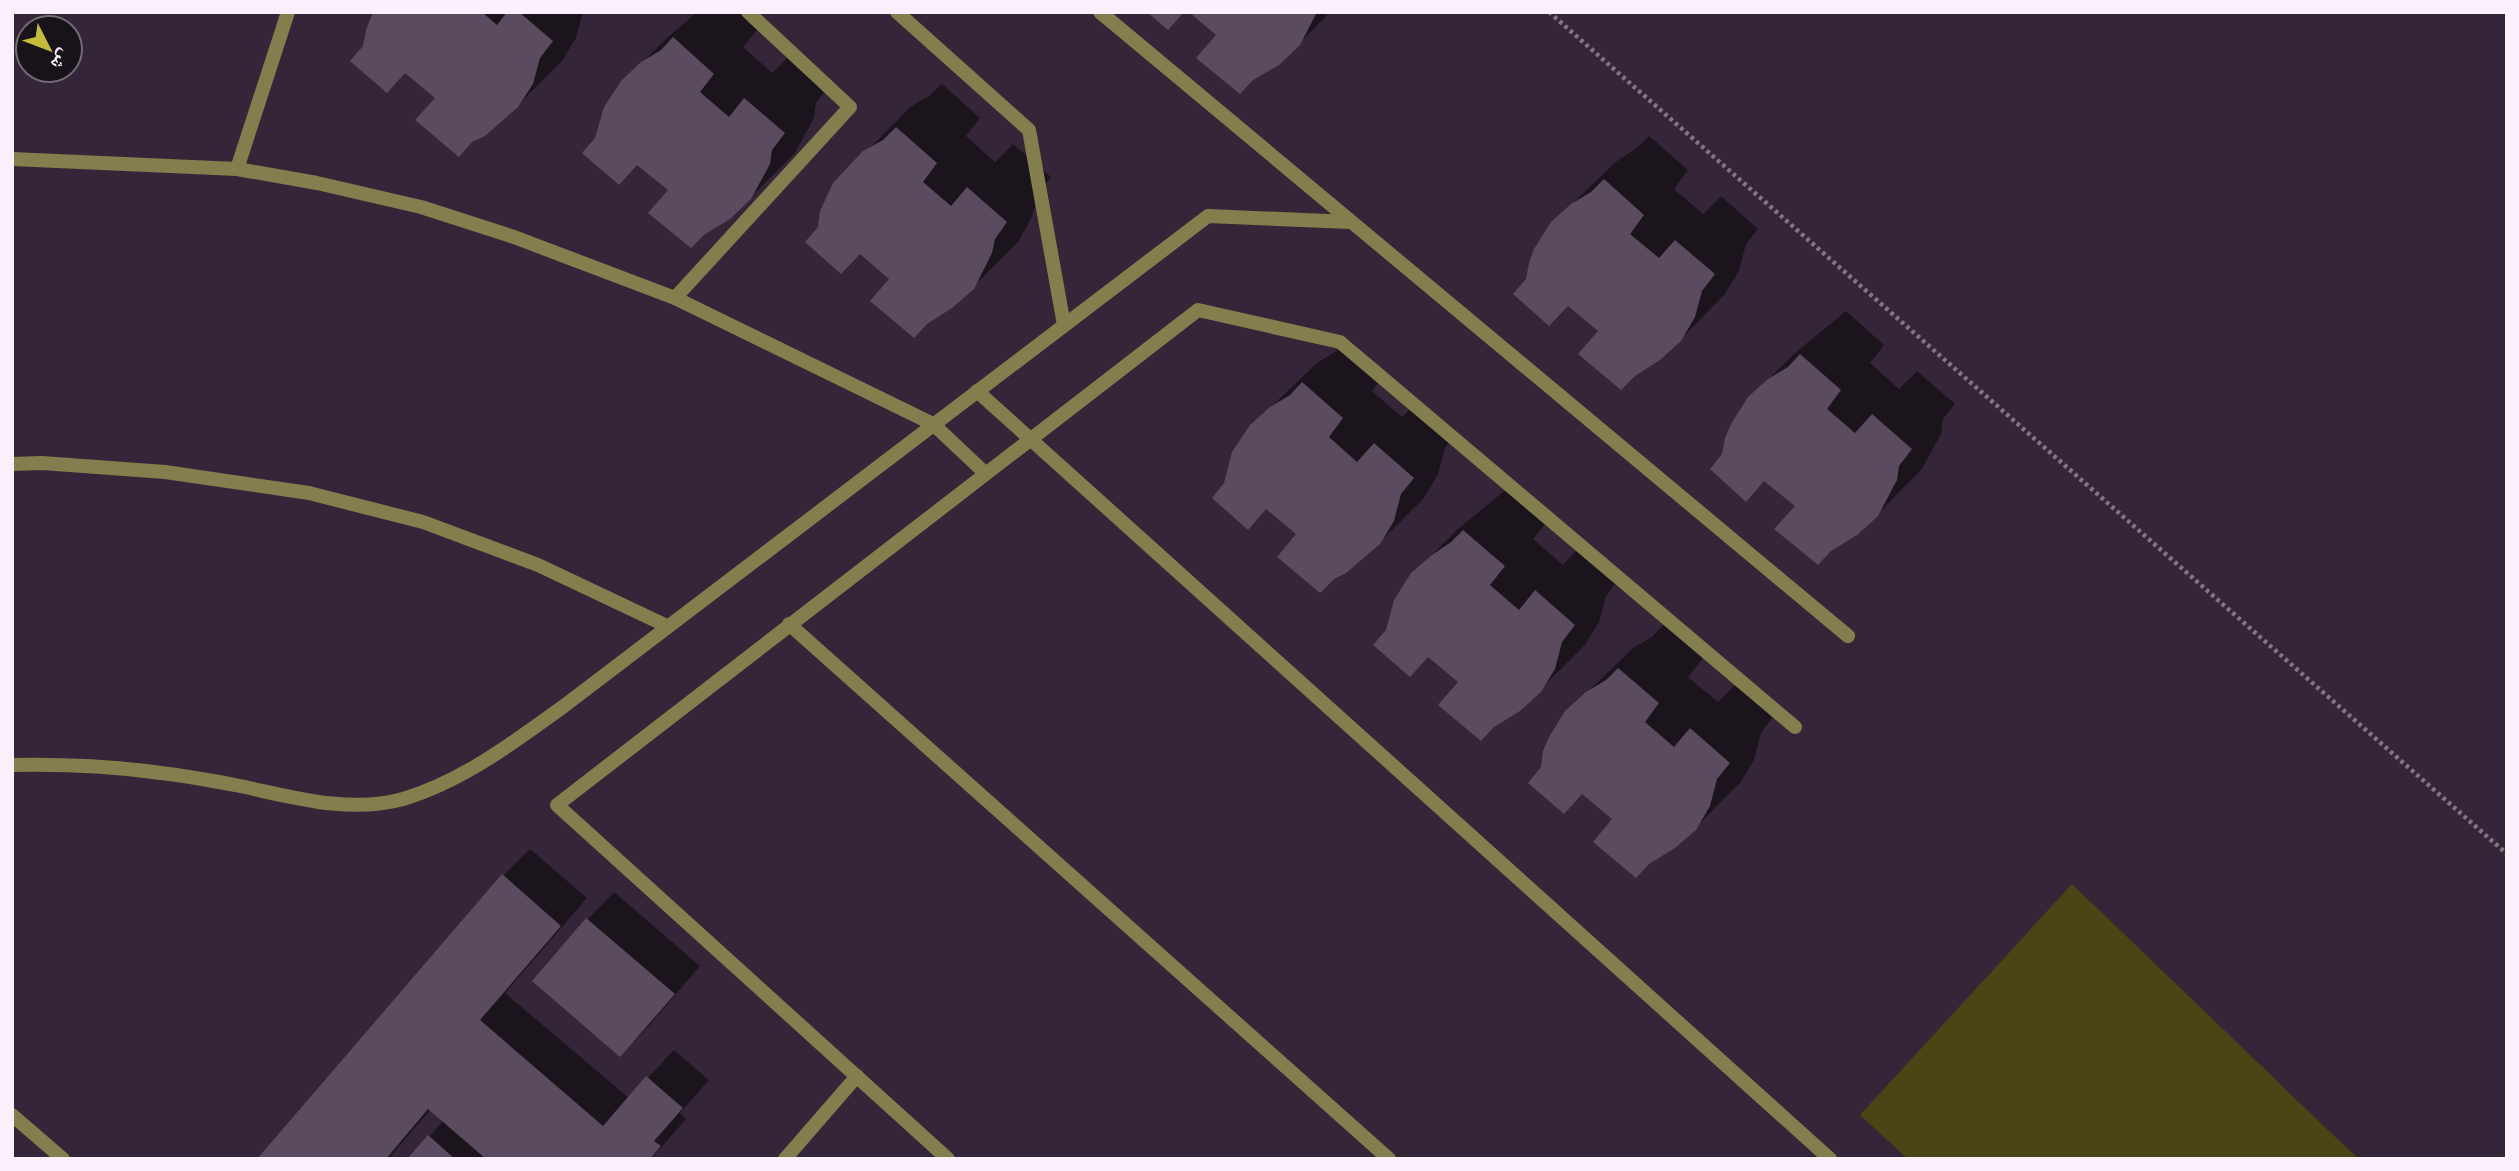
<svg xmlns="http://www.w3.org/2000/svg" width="2519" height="1171" font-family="'Golos Text','Noto Naskh Arabic',sans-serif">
  <rect width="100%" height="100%" fill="#342638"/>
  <!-- green -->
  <polygon fill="#494514" points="2072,884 2329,1131 2359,1159 1908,1159 1860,1115"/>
  <!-- shadow -->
  <g fill="#0007">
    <polygon points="375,12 583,12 576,38 562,61 517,106 406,71 365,47"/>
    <polygon points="697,12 739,12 758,29 743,47 772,73 790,55 828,87 816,103 814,118 795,153 750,198 670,189 638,163 597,138 622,82 668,37"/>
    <polygon points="1192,12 1330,12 1289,54 1219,35"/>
    <polygon points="942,84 980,118 966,136 995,162 1013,144 1051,177 1039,193 1031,219 1018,242 963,297 927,322 892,279 861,252 820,228 865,153 910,107 929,96"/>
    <polygon points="1649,136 1688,170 1674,189 1703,214 1721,196 1758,229 1746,244 1739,271 1725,294 1680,340 1569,304 1528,280 1552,223 1618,160 1637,148"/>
    <polygon points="1846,311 1884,345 1870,363 1899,389 1917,371 1955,404 1943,419 1941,434 1922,469 1877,515 1797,506 1765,480 1746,499 1724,455 1749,398 1795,353"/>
    <polygon points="1348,339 1386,373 1372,391 1402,417 1419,400 1457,432 1445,448 1438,474 1424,498 1369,553 1299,534 1267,508 1226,483 1251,426 1317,363 1336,351"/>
    <polygon points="1509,487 1548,521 1533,539 1563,565 1580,547 1618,580 1606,596 1599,622 1585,645 1540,690 1460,682 1429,656 1388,631 1413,574 1458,529"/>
    <polygon points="1664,624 1703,658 1688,677 1718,702 1735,685 1773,717 1761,733 1754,760 1740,783 1695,828 1615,819 1583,793 1542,768 1567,712 1633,648 1652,637"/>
    <polygon points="530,849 587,898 505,993 629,1098 674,1050 709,1080 680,1113 686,1119 651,1159 409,1159 444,1120 431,1109 388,1159 259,1159 503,876"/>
    <polygon points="614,892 700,966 647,1028 620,1055 534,980 588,919"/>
  </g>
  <!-- building -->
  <g fill="#5a4b5f">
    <polygon points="373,12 482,12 497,25 507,12 519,12 553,41 540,58 533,84 518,107 485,136 472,142 459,157 415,120 435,98 405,73 387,93 350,61 363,46 366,30"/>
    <polygon points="1147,12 1184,12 1168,30"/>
    <polygon points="1189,12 1317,12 1300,45 1279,65 1253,80 1240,94 1196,58 1216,35"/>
    <polygon points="673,37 714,74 700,92 729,117 744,98 785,133 772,150 770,164 751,199 730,219 704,235 691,248 648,213 668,190 637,165 619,185 582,153 595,138 604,107 621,81 641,62 661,50"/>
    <polygon points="896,127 937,163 923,182 951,206 967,187 1007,222 995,239 992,253 974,289 952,308 927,324 914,338 870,301 889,279 860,254 841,274 805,242 818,227 820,211 833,183 863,151 883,140"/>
    <polygon points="1604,179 1644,215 1630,234 1659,258 1675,240 1715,274 1702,291 1695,317 1681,341 1660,360 1635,376 1621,390 1578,354 1598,331 1568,306 1549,326 1513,294 1526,279 1529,263 1534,249 1551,222 1571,204 1591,192"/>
    <polygon points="1800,354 1841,390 1827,409 1855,433 1872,414 1912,449 1899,466 1897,480 1878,516 1857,535 1831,551 1818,565 1774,529 1795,506 1764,481 1746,502 1710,469 1722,454 1725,438 1731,424 1748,397 1768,379 1788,367"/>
    <polygon points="1302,382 1343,418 1329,437 1357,462 1374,443 1414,478 1401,494 1394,521 1380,544 1346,573 1334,579 1320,593 1277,557 1296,534 1266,509 1248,530 1212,498 1224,483 1232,452 1250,425 1270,407 1290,395"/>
    <polygon points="1463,530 1505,566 1490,585 1519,610 1535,590 1575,625 1562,642 1555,669 1541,692 1520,711 1494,727 1481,741 1438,705 1458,682 1428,657 1410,677 1373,645 1386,630 1394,600 1411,573 1432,555 1451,542"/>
    <polygon points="1618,668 1659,703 1645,722 1674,747 1690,728 1730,763 1717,779 1710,806 1696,830 1675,848 1649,864 1636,878 1593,842 1612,819 1582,794 1564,814 1528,783 1541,767 1543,751 1549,737 1565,711 1586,692 1606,680"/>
    <polygon points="502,874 561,926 480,1020 603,1126 646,1076 683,1108 654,1141 661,1146 650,1159 486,1159 428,1109 386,1159 257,1159"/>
    <polygon points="586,918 675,994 620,1057 532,981"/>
    <polygon points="428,1135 455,1159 407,1159"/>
  </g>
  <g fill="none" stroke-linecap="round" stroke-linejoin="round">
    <!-- path -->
    <polyline stroke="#827685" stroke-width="4.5" stroke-dasharray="3.5 3.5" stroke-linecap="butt" points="1549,12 2507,854"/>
    <!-- minor -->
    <g stroke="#827e4d" stroke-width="14">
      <polyline points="897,12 1029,130 1064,325"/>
      <polyline points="1100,12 1848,636"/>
      <polyline points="12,159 237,169 317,183 421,207 514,237 675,298 933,424 985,473"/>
      <polyline points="237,169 288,12"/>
      <polyline points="675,298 850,107 748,12"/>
      <polyline points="977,391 1830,1159"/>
      <polyline points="12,464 42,463 165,472 309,493 423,522 538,565 667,626"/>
      <polyline points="789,624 1389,1159"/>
      <path d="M12 765C63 764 111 766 161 773 187 776 214 781 240 786 292 797 350 814 403 799 463 781 514 742 564 706L1208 216 1350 222"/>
      <polyline points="12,1115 63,1159"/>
      <polyline points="785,1159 857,1076"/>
      <polyline points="948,1159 557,805 1198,310 1340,342 1795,727"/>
    </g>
  </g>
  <!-- border -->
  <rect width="2519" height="1171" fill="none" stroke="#f9f0fc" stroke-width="28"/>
  <!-- north arrow -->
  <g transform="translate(49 49) rotate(132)"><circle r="33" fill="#18121a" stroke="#726b74" stroke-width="2"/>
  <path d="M0-5L12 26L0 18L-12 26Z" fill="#c6bc3c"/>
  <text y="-10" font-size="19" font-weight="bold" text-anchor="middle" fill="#f9f0fc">ش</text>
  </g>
</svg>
